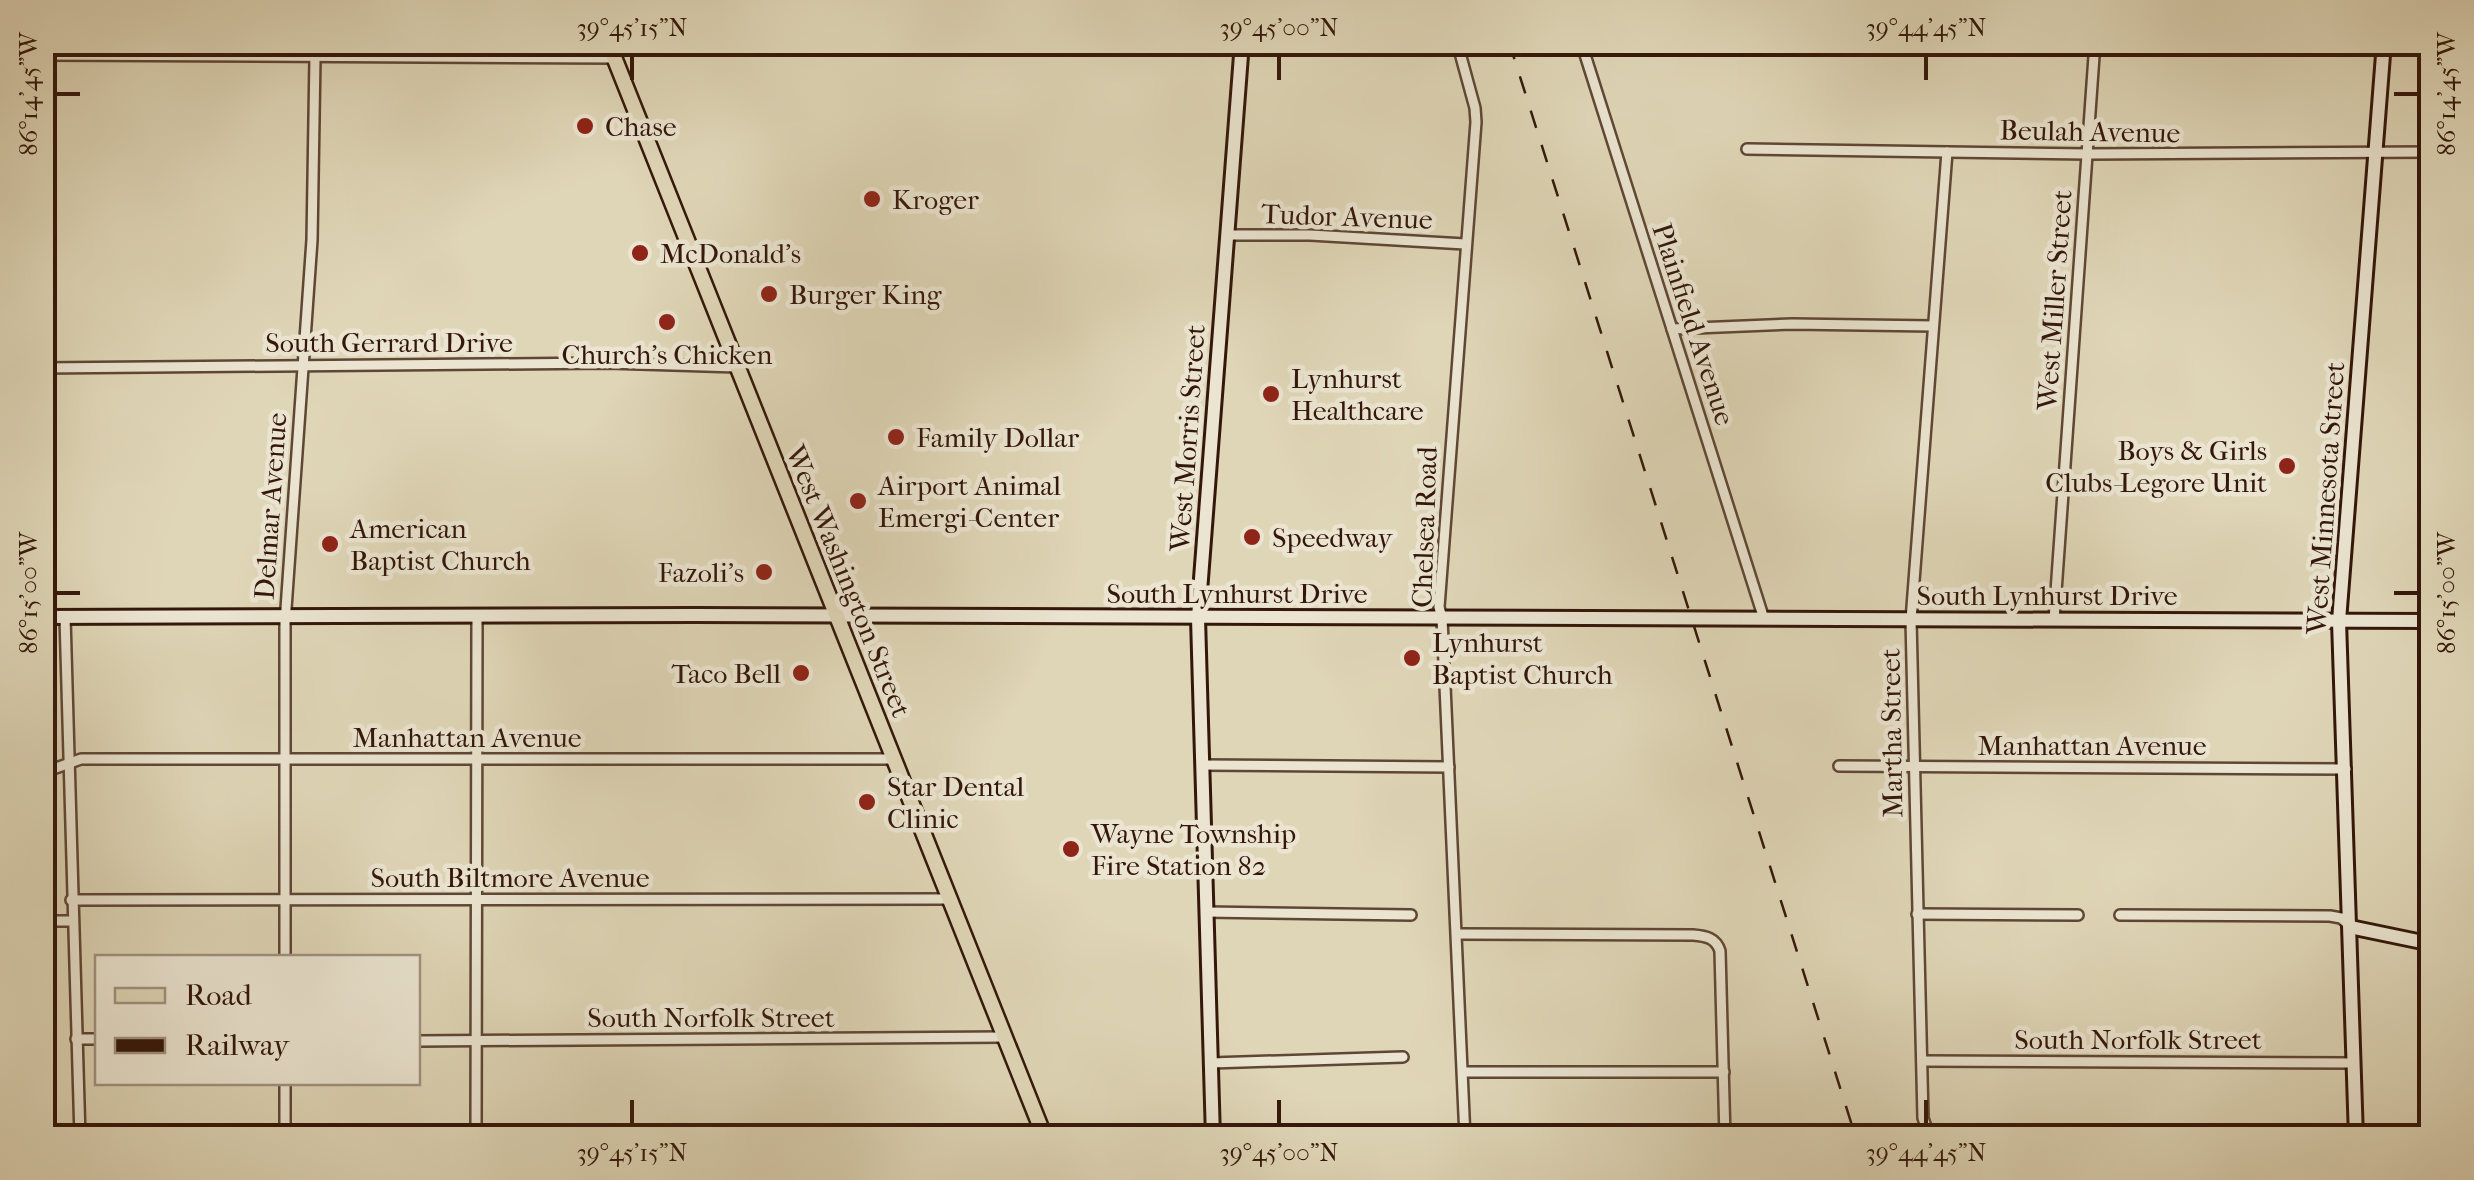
<svg xmlns="http://www.w3.org/2000/svg" width="2474" height="1180" font-family="'IM FELL French Canon',serif">
  <rect width="100%" height="100%" fill="#dfd6b7"/>
  <filter id="stains"><feTurbulence type="fractalNoise" baseFrequency=".002" numOctaves="4"/><feColorMatrix values="0 0 0 0 .2 0 0 0 0 .09 0 0 0 0 .02 0 0 0 .5 -.17"/></filter>
  <radialGradient id="worn" r=".72"><stop offset=".6" stop-color="#630" stop-opacity="0"/><stop offset="1" stop-color="#630" stop-opacity=".3"/></radialGradient>
  <g fill="none" stroke-linecap="round" stroke-linejoin="round">
    <defs>
      <g id="street">
        <polyline points="1457,42 1475,108 1476,122 1439,607 1442,618 1465,1138"/>
        <polyline points="1581,42 1764,619"/>
        <polyline points="42,55 615,58"/>
        <polyline points="1747,149 2088,154 2432,152"/>
        <polyline points="1228,235 1310,235 1465,244"/>
        <polyline points="1672,329 1792,324 1933,326"/>
        <polyline points="42,368 608,363 737,367"/>
        <polyline points="65,617 80,1138"/>
        <polyline points="2054,620 2095,42"/>
        <polyline points="1202,765 1449,767"/>
        <polyline points="1839,766 2346,769"/>
        <polyline points="42,773 81,759 894,759"/>
        <polyline points="71,900 949,899"/>
        <polyline points="1206,912 1411,915"/>
        <polyline points="1917,914 2078,915"/>
        <polyline points="2120,915 2330,916 2341,918 2349,925"/>
        <polyline points="42,921 72,921"/>
        <path d="M1457 934 1693 935C1706 936 1716 938 1720 951L1725 1138"/>
        <polyline points="285,958 285,623 312,240 315,57"/>
        <polyline points="76,1039 98,1039"/>
        <polyline points="418,1041 1005,1037"/>
        <polyline points="1922,1061 2354,1063"/>
        <polyline points="1211,1063 1403,1057"/>
        <polyline points="1463,1072 1724,1072"/>
        <polyline points="285,1082 285,1138"/>
        <polyline points="1929,1134 1978,1134"/>
        <polyline points="476,1138 477,617"/>
        <polyline points="1930,1138 1923,1118 1911,620 1947,152"/>
      </g>
      <g id="secondary">
        <polyline points="42,617 694,615 2432,621"/>
        <polyline points="2350,927 2432,944"/>
        <polyline points="1213,1138 1198,618 1242,42"/>
        <polyline points="2356,1138 2339,621 2384,42"/>
      </g>
      <polyline id="primary" points="608,42 1045,1138"/>
    </defs>
    <!-- street casing -->
    <use href="#street" stroke="#5f4735" stroke-width="14"/>
    <!-- secondary casing -->
    <use href="#secondary" stroke="#34170a" stroke-width="18"/>
    <!-- primary casing -->
    <use href="#primary" stroke="#34170a" stroke-width="19"/>
    <!-- street -->
    <use href="#street" stroke="#eae4d0" stroke-width="9"/>
    <!-- secondary -->
    <use href="#secondary" stroke="#eae4d0" stroke-width="12"/>
    <!-- primary -->
    <use href="#primary" stroke="#dfd6b7" stroke-width="14"/>
    <!-- rail -->
    <polyline stroke="#34170a" stroke-width="2.5" stroke-dasharray="18 18" stroke-linecap="butt" points="1509,42 1856,1138"/>
  </g>
  <!-- ticks -->
  <path fill="none" stroke="#34170a" stroke-width="4" d="M632 55V80M1279 55V80M1926 55V80M55 94H80M2394 94H2419M55 593H80M2394 593H2419M632 1100V1125M1279 1100V1125M1926 1100V1125"/>
  <!-- markers -->
  <g fill="#8f2418" stroke="#eae4d0" stroke-width="4">
    <circle cx="585" cy="126" r="10"/>
    <circle cx="872" cy="199" r="10"/>
    <circle cx="640" cy="253" r="10"/>
    <circle cx="769" cy="294" r="10"/>
    <circle cx="667" cy="322" r="10"/>
    <circle cx="1271" cy="394" r="10"/>
    <circle cx="896" cy="437" r="10"/>
    <circle cx="2287" cy="466" r="10"/>
    <circle cx="858" cy="501" r="10"/>
    <circle cx="1252" cy="537" r="10"/>
    <circle cx="330" cy="544" r="10"/>
    <circle cx="764" cy="572" r="10"/>
    <circle cx="1412" cy="658" r="10"/>
    <circle cx="801" cy="673" r="10"/>
    <circle cx="867" cy="802" r="10"/>
    <circle cx="1071" cy="849" r="10"/>
  </g>
  <g text-anchor="middle" stroke-width="9" stroke-linejoin="round" paint-order="stroke">
    <!-- poi labels -->
    <g font-size="28" fill="#34170a" stroke="#eae4d0" text-anchor="start">
      <text x="605" y="136">Chase</text>
      <text x="892" y="209">Kroger</text>
      <text x="660" y="263">McDonald's</text>
      <text x="789" y="304">Burger King</text>
      <text x="667" y="364" text-anchor="middle">Church's Chicken</text>
      <text x="1291" y="388">Lynhurst<tspan x="1291" dy="32">Healthcare</tspan></text>
      <text x="916" y="447">Family Dollar</text>
      <text x="2267" y="460" text-anchor="end">Boys &amp; Girls<tspan x="2267" dy="32">Clubs-Legore Unit</tspan></text>
      <text x="878" y="495">Airport Animal<tspan x="878" dy="32">Emergi-Center</tspan></text>
      <text x="350" y="538">American<tspan x="350" dy="32">Baptist Church</tspan></text>
      <text x="1272" y="547">Speedway</text>
      <text x="744" y="582" text-anchor="end">Fazoli's</text>
      <text x="1432" y="652">Lynhurst<tspan x="1432" dy="32">Baptist Church</tspan></text>
      <text x="781" y="683" text-anchor="end">Taco Bell</text>
      <text x="887" y="796">Star Dental<tspan x="887" dy="32">Clinic</tspan></text>
      <text x="1091" y="843">Wayne Township<tspan x="1091" dy="32">Fire Station 82</tspan></text>
    </g>
    <!-- street labels -->
    <g font-size="28" fill="#34170a" stroke="#eae4d0">
      <text transform="translate(2090 131) rotate(1)" y="10">Beulah Avenue</text>
      <text transform="translate(1347 216) rotate(2)" y="10">Tudor Avenue</text>
      <text transform="translate(2054 300) rotate(-86)" y="10">West Miller Street</text>
      <text transform="translate(1694 324) rotate(72)" y="10">Plainfield Avenue</text>
      <text x="389" y="352">South Gerrard Drive</text>
      <text transform="translate(1187 438) rotate(-86)" y="10">West Morris Street</text>
      <text transform="translate(2325 498) rotate(-86)" y="10">West Minnesota Street</text>
      <text transform="translate(270 506) rotate(-86)" y="10">Delmar Avenue</text>
      <text transform="translate(1424 527) rotate(-88)" y="10">Chelsea Road</text>
      <text transform="translate(849 581) rotate(68)" y="10">West Washington Street</text>
      <text x="1237" y="603">South Lynhurst Drive</text>
      <text x="2047" y="605">South Lynhurst Drive</text>
      <text transform="translate(1891 733) rotate(-91)" y="10">Martha Street</text>
      <text x="467" y="747">Manhattan Avenue</text>
      <text x="2092" y="755">Manhattan Avenue</text>
      <text x="510" y="887">South Biltmore Avenue</text>
      <text x="711" y="1027">South Norfolk Street</text>
      <text x="2138" y="1049">South Norfolk Street</text>
    </g>
  </g>
  <!-- margin -->
  <rect width="2474" height="1180" fill="none" stroke="#dfd6b7" stroke-width="110"/>
  <!-- legend -->
  <rect x="95" y="955" width="325" height="130" fill="#eae4d0" stroke="#a19281" stroke-width="2.5"/>
  <rect x="115" y="988" width="50" height="15" fill="#dfd6b7" stroke="#a19281" stroke-width="2.5"/>
  <text x="185" y="1005" font-size="30" fill="#34170a">Road</text>
  <rect x="115" y="1038" width="50" height="15" fill="#34170a" stroke="#a19281" stroke-width="2.5"/>
  <text x="185" y="1055" font-size="30" fill="#34170a">Railway</text>
  <rect x="55" y="55" width="2364" height="1070" fill="none" stroke="#34170a" stroke-width="4"/>
  <g font-size="25" text-anchor="middle" fill="#34170a">
    <text x="632" y="36">39°45'15"N</text>
    <text x="1279" y="36">39°45'00"N</text>
    <text x="1926" y="36">39°44'45"N</text>
    <text transform="translate(2446 94) rotate(-90)" y="9">86°14'45"W</text>
    <text transform="translate(28 94) rotate(-90)" y="9">86°14'45"W</text>
    <text transform="translate(2446 593) rotate(-90)" y="9">86°15'00"W</text>
    <text transform="translate(28 593) rotate(-90)" y="9">86°15'00"W</text>
    <text x="632" y="1161">39°45'15"N</text>
    <text x="1279" y="1161">39°45'00"N</text>
    <text x="1926" y="1161">39°44'45"N</text>
  </g>
  <rect width="100%" height="100%" filter="url(#stains)"/>
  <rect width="100%" height="100%" fill="url(#worn)"/>
</svg>
